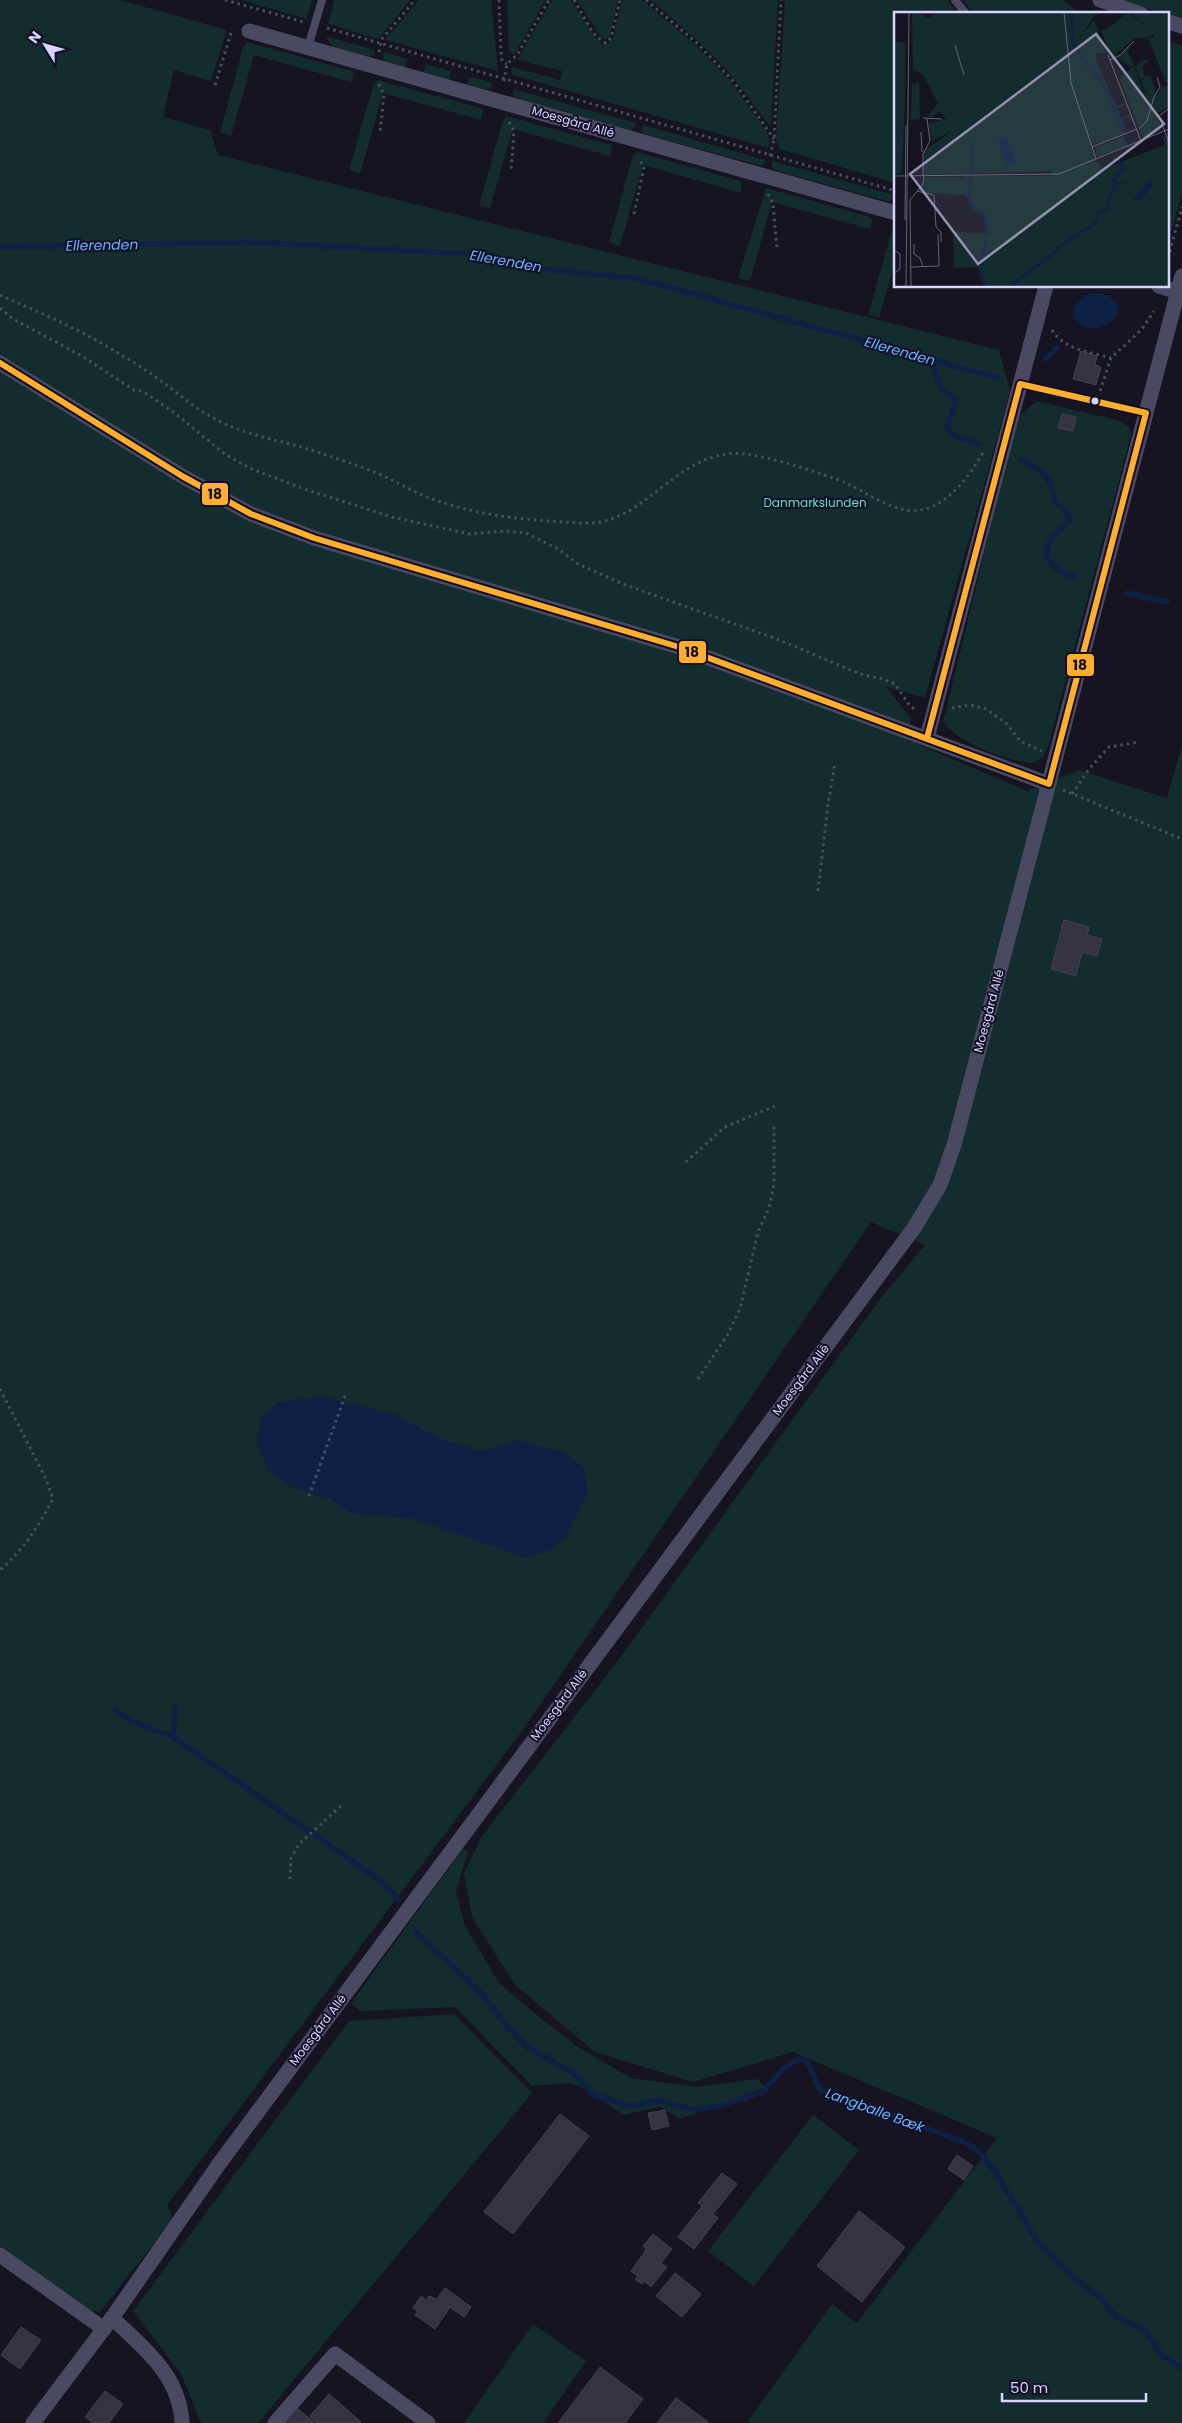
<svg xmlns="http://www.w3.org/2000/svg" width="1182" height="2423" font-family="Poppins,sans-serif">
  <rect width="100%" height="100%" fill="#161421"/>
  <!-- green -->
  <g fill="#132c2d">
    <polygon points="0,0 120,0 227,30 211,81 174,70 163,117 210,130 218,155 999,350 1010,391 925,698 885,686 911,718 908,740 1027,791 1078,770 1167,798 1182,745 1182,2423 752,2423 748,2421 832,2304 857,2323 997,2138 793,2052 693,2082 595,2052 515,1985 472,1917 464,1873 482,1836 614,1666 880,1299 925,1245 871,1222 525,1727 167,2205 173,2219 100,2312 90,2310 0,2247"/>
    <polygon points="241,0 312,0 307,19"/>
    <polygon points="334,0 410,0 378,39 328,24"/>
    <polygon points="419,0 491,0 498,71 385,40"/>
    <polygon points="507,0 546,0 514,55 509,50"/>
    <polygon points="552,0 571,0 598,41 604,45 608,44 614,36 622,0 642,0 697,46 731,82 767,132 770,142 768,148 513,75 511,71 513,67 560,80 562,71 517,60"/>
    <polygon points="577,0 618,0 610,34 607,39 602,39"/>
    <polygon points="651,0 778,0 771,127 726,69 696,39"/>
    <polygon points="785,0 947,0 958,14 896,14 896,183 779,149 776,139"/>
    <polygon points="963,0 1063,0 1075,10 1086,14 974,14"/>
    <polygon points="1119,0 1182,0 1182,19"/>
    <polygon points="325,36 375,50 374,55 368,57 333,47"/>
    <polygon points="1168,41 1182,46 1182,193 1168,243"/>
    <polygon points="247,42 352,71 354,74 351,82 254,55 231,136 220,132 243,48"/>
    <polygon points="384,52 408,59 405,68 383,62"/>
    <polygon points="426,64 451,71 449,80 423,73"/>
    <polygon points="469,77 492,82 492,86 487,90 467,85"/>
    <polygon points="377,80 481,108 483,110 481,120 383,93 360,174 349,170 373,86"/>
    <polygon points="513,89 636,123 634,128 631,131 519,99 513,95"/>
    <polygon points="506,116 612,145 610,156 513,129 490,208 479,206 501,126"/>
    <polygon points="643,125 766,160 762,166 644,134 641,132"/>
    <polygon points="637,152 741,181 741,193 643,165 620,246 609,242 633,155"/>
    <polygon points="773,161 894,195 890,202 774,170 771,166"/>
    <polygon points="766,188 870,217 872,219 870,229 772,202 750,281 738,278"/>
    <polygon points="896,224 896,259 879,318 868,315 892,230"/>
    <path d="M1036 401 1121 421 1130 429 1131 435 1048 747 1043 757 1033 763C1006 761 959 744 943 722L1015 427 1022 414Z"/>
    <polygon points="463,1849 468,1852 456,1891 464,1924 499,1983 533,2012 578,2047 631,2078 698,2087 757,2079 766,2087 680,2119 660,2107 623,2115 590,2091 571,2083 532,2086 455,2007 360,2011 351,2003"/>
    <polygon points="454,2014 532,2093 258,2423 201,2423 181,2374 133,2311 349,2021"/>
    <polygon points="813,2115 859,2150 754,2286 708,2251"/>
    <polygon points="533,2324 586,2361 543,2423 464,2423"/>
  </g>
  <!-- water -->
  <g fill="#0d2144">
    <path d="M1092 293C1105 293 1118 297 1119 312 1107 329 1089 336 1073 318 1071 305 1080 297 1092 293Z"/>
    <polygon points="320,1396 396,1415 440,1439 481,1451 519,1440 563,1452 582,1466 586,1474 587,1495 567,1535 560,1543 551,1550 526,1558 415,1519 352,1514 331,1499 291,1487 268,1471 257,1442 261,1418 277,1403"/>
  </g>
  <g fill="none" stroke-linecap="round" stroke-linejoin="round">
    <!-- stream -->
    <g stroke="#0d2144" stroke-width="5.5">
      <polyline points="0,247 251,242 489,255 525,267 639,279 998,378"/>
      <polyline points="1045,359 1057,348"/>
      <polyline points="931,360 941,388 954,398 955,404 947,427 952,435 978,444"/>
      <path d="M1021 460C1045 473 1051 475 1055 503 1063 508 1069 511 1069 521 1064 527 1056 531 1052 538 1038 560 1056 571 1075 577"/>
      <polyline points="1127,593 1167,602"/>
      <polyline points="115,1709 131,1721 173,1737 378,1879 398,1899"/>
      <polyline points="173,1737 175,1708"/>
      <polyline points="416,1932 484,1996 507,2026 527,2047 575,2074 593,2095 631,2106 659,2100 695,2110 723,2105 763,2092 782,2070 795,2061 802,2059 807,2062 820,2090 848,2098 968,2144 978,2151 995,2171 1037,2241 1077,2280 1101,2298 1116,2317 1145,2330 1162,2356 1182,2367"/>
    </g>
  </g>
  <!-- building -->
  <g fill="#343243" stroke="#433f54">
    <polygon points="1081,351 1097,356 1095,365 1101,367 1096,385 1073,379"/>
    <polygon points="1062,414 1076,417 1073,431 1058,428"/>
    <polygon points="1064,920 1089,927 1087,935 1102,939 1097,956 1082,952 1076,976 1051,969"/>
    <polygon points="665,2110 669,2126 652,2130 648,2113"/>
    <polygon points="560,2114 589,2136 513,2234 484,2212"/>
    <polygon points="957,2155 973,2166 964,2180 948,2169"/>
    <polygon points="722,2173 737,2184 713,2214 718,2218 694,2249 678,2237 702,2206 698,2203"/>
    <polygon points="859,2211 905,2247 862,2302 817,2266"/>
    <polygon points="653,2234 672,2249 661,2263 667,2267 651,2287 644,2281 642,2284 635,2279 638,2276 631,2271 644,2253 646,2248 643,2246"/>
    <polygon points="675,2273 701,2294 682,2317 656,2296"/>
    <polygon points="445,2288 471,2307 464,2317 448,2306 449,2309 435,2329 415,2315 418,2311 413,2308 421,2296 426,2300 429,2296 437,2299"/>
    <polygon points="21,2327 41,2340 20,2369 1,2355"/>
    <polygon points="600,2367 643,2399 625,2423 558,2423"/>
    <polygon points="105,2391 123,2404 109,2423 93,2423 85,2417"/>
    <polygon points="329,2394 361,2422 360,2423 317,2423 310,2416"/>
    <polygon points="676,2398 708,2422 708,2423 657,2423"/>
    <polygon points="298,2409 314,2422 313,2423 286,2423"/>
  </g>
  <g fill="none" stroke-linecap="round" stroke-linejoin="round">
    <!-- path -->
    <g stroke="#44505f" stroke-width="3" stroke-dasharray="2.5 4" stroke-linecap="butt">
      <polyline points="225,0 304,22"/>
      <polyline points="499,0 501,53 502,61 507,64"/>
      <path d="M574 0C582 12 592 38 606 43L611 38 620 0"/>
      <polyline points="646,0 697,43 734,82 774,139"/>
      <polyline points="327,28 896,191"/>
      <polyline points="379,52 382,39 415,0"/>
      <polyline points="504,81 507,64 517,55 549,0"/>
      <polyline points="379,84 384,95 380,132"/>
      <polyline points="215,85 232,30"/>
      <polyline points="509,122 514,131 511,171"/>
      <polyline points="770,156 774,139 781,0"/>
      <polyline points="768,194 773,203 777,250"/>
      <polyline points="634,214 644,167 639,159"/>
      <polyline points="1168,258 1182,207"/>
      <path d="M0 295C38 312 77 328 113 350 130 360 148 371 164 383 180 395 195 408 213 418 245 436 282 440 317 452 337 459 359 465 379 474 399 483 417 494 438 501 484 517 536 521 584 523 647 526 677 446 746 454 770 457 822 473 846 483 865 492 884 506 906 510 942 516 968 478 984 451"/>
      <polyline points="0,308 13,319 82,356 134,390 141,391 147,394 173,412 225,454 249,468 307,490 392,517 469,534 506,531 526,533 558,549 578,564 623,584 777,639 860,674 883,679 895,684 910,706 917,711"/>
      <path d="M1052 330C1064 350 1091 352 1111 358"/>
      <polyline points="1100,391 1111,358 1142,329 1154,311"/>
      <polyline points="952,708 970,705 986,709 1007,724 1020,741 1042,751"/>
      <polyline points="1063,790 1182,839"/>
      <polyline points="1072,794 1089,769 1109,747 1139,742"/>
      <polyline points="818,891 828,805 835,763"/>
      <polyline points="686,1162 725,1127 775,1106"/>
      <polyline points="698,1379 728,1334 740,1309 758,1232 769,1208 774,1184 774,1126"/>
      <path d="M0 1389 46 1479 53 1499C37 1528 25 1548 0 1570"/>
      <polyline points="309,1496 346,1393"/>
      <polyline points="290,1879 291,1859 299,1844 343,1804"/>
    </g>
    <!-- lane -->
    <g stroke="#4a4962" stroke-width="8">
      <polyline points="955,0 966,14"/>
      <polyline points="308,47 322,0"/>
      <polyline points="1020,384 1146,413"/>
    </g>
    <!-- street -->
    <g stroke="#4a4962" stroke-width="15">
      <polyline points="1100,0 1141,14"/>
      <polyline points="1168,22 1182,26"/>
      <polyline points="249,31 896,213"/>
      <polyline points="1159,286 1178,292"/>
      <polyline points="0,363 182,476 251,514 314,538 679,647 1049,784"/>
      <polyline points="927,738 1046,286"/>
      <polyline points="0,2255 104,2329"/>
      <path d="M112 2318C144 2348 180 2376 182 2423"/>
      <polyline points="33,2423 112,2318 219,2164 914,1228 940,1185 954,1145 1182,276"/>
      <polyline points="275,2423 335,2354 428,2423"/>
    </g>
    <defs>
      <polyline id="bus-1" points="0,363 182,476 251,514 314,538 679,647 1049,784 1146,413 1020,384 927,738"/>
    </defs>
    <!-- bus-1 casing -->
    <use href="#bus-1" stroke="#130f26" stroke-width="10"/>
    <!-- bus-1 -->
    <use href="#bus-1" stroke="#ffae2d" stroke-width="6"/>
  </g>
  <!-- markers -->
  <circle fill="#d9d4ff" stroke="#130f26" stroke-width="2" cx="1095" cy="401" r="4.5"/>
  <g text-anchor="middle" stroke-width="4" stroke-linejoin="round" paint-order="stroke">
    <!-- street labels -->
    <g font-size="12" fill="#d9d4ff" stroke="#130f26">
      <text transform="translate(573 122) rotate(16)" y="4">Moesgård Allé</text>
      <text transform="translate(989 1011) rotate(-75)" y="4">Moesgård Allé</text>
      <text transform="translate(801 1380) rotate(-53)" y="4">Moesgård Allé</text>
      <text transform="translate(559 1705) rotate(-53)" y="4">Moesgård Allé</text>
      <text transform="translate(318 2030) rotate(-53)" y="4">Moesgård Allé</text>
    </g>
    <!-- park labels -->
    <g font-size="12" fill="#5fe0c0" stroke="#130f26">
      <text x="815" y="507">Danmarkslunden</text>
    </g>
    <!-- water labels -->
    <g font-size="14" font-style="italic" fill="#62b6ff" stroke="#130f26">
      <text transform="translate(102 245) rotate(-1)" y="5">Ellerenden</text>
      <text transform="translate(506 261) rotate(10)" y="5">Ellerenden</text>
      <text transform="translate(900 351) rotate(16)" y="5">Ellerenden</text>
      <text transform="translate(875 2110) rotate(20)" y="5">Langballe Bæk</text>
    </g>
  </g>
  <!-- overview -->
  <g transform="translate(894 12)">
    <rect width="275" height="275" fill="#161421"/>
    <path d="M18 0H28L32 6 37 5 40 0H203L185 27 200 8 212 41H202V48L222 94 231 91 235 101 231 93 223 96 227 106 236 103 240 113 235 105 228 107 232 118 230 122 201 133 200 130 197 134 200 146 208 157 271 133 268 125 271 124 275 132V275H89L84 255 60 256 59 219 95 222 90 201 78 196 72 183 29 181 26 179 32 165H67L71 170 68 164H159L158 159 30 163V139L59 118 38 129 34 111 52 107 45 99 37 106 34 104 44 91 29 63 19 57ZM229 0H234L254 16 236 0H275V70L272 71 260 41 262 39 260 40 254 26 259 25 261 21 255 25 239 27 218 46 207 19 220 12 231 2ZM0 29 11 31V86L8 161 0 163ZM237 33 234 40 240 53 236 55 223 46ZM250 48H256L249 53 250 64 256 63 262 79 253 109 245 116 225 65 228 69 227 64 240 54 249 80 255 79H251L247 69 250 66 246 67 241 54ZM25 70 26 107 17 108 18 72ZM275 72V94L263 102 268 119 249 126 246 117 253 110 259 88 267 76ZM229 124 234 133 203 145 201 136Z" fill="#132c2d"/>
    <path d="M108 124 113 127 121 145V153L112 152 104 130ZM254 169H258V174L248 187 238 189Z" fill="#0d2144"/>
    <path fill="none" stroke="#0d2144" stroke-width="2.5" d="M178 0V31L210 74 230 120M77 129 79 162M77 165 75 188 82 199 90 202 93 220 87 259 91 275M212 199 216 183 221 177 219 173 226 171 218 169 230 156 224 148M115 275 163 239 165 234 197 214 203 208V201L210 199"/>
    <path fill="none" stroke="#64617a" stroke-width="1" d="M170 0 177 71 202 147M61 33 70 63M214 43 247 129M216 48 226 43 240 29M275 96 265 104 275 131M29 106 48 107M245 117 253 109 260 85 266 75 263 65M27 120 28 140M198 135 243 117M0 164 165 162 275 117M29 164V142L36 129 33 107M23 179 40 183 42 215 47 220V230M11 208 12 113M20 232V242L26 246 29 255M0 238 6 242V257L0 261M17 255 45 254 44 222M12 275 15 0M17 275 16 188 29 172 30 164"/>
    <path fill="#9591b1" fill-opacity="0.15" stroke="#9591b1" stroke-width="2.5" d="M202 22 270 112 84 252 16 162Z"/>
    <rect width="275" height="275" fill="none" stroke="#d9d4ff" stroke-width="2.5"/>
  </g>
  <g stroke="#130f26" stroke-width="2">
    <rect x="201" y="482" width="28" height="24" rx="5" fill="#ffae2d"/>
    <rect x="678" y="640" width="29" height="24" rx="5" fill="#ffae2d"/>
    <rect x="1066" y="653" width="29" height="24" rx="5" fill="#ffae2d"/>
  </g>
  <g font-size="14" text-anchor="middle" font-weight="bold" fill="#111">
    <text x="215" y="499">18</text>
    <text x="692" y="657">18</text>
    <text x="1080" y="670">18</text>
  </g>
  <!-- north arrow -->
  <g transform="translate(45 45) rotate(307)" stroke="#130f26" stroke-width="4" paint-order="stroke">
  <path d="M0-4L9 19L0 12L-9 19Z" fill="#d9d4ff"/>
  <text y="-8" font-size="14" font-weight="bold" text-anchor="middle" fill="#d9d4ff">N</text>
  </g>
  <!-- scale -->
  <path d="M1002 2393v8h144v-8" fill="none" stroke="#d9d4ff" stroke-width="2.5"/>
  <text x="1010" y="2393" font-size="15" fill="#d9d4ff" stroke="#130f26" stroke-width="4" paint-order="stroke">50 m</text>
</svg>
